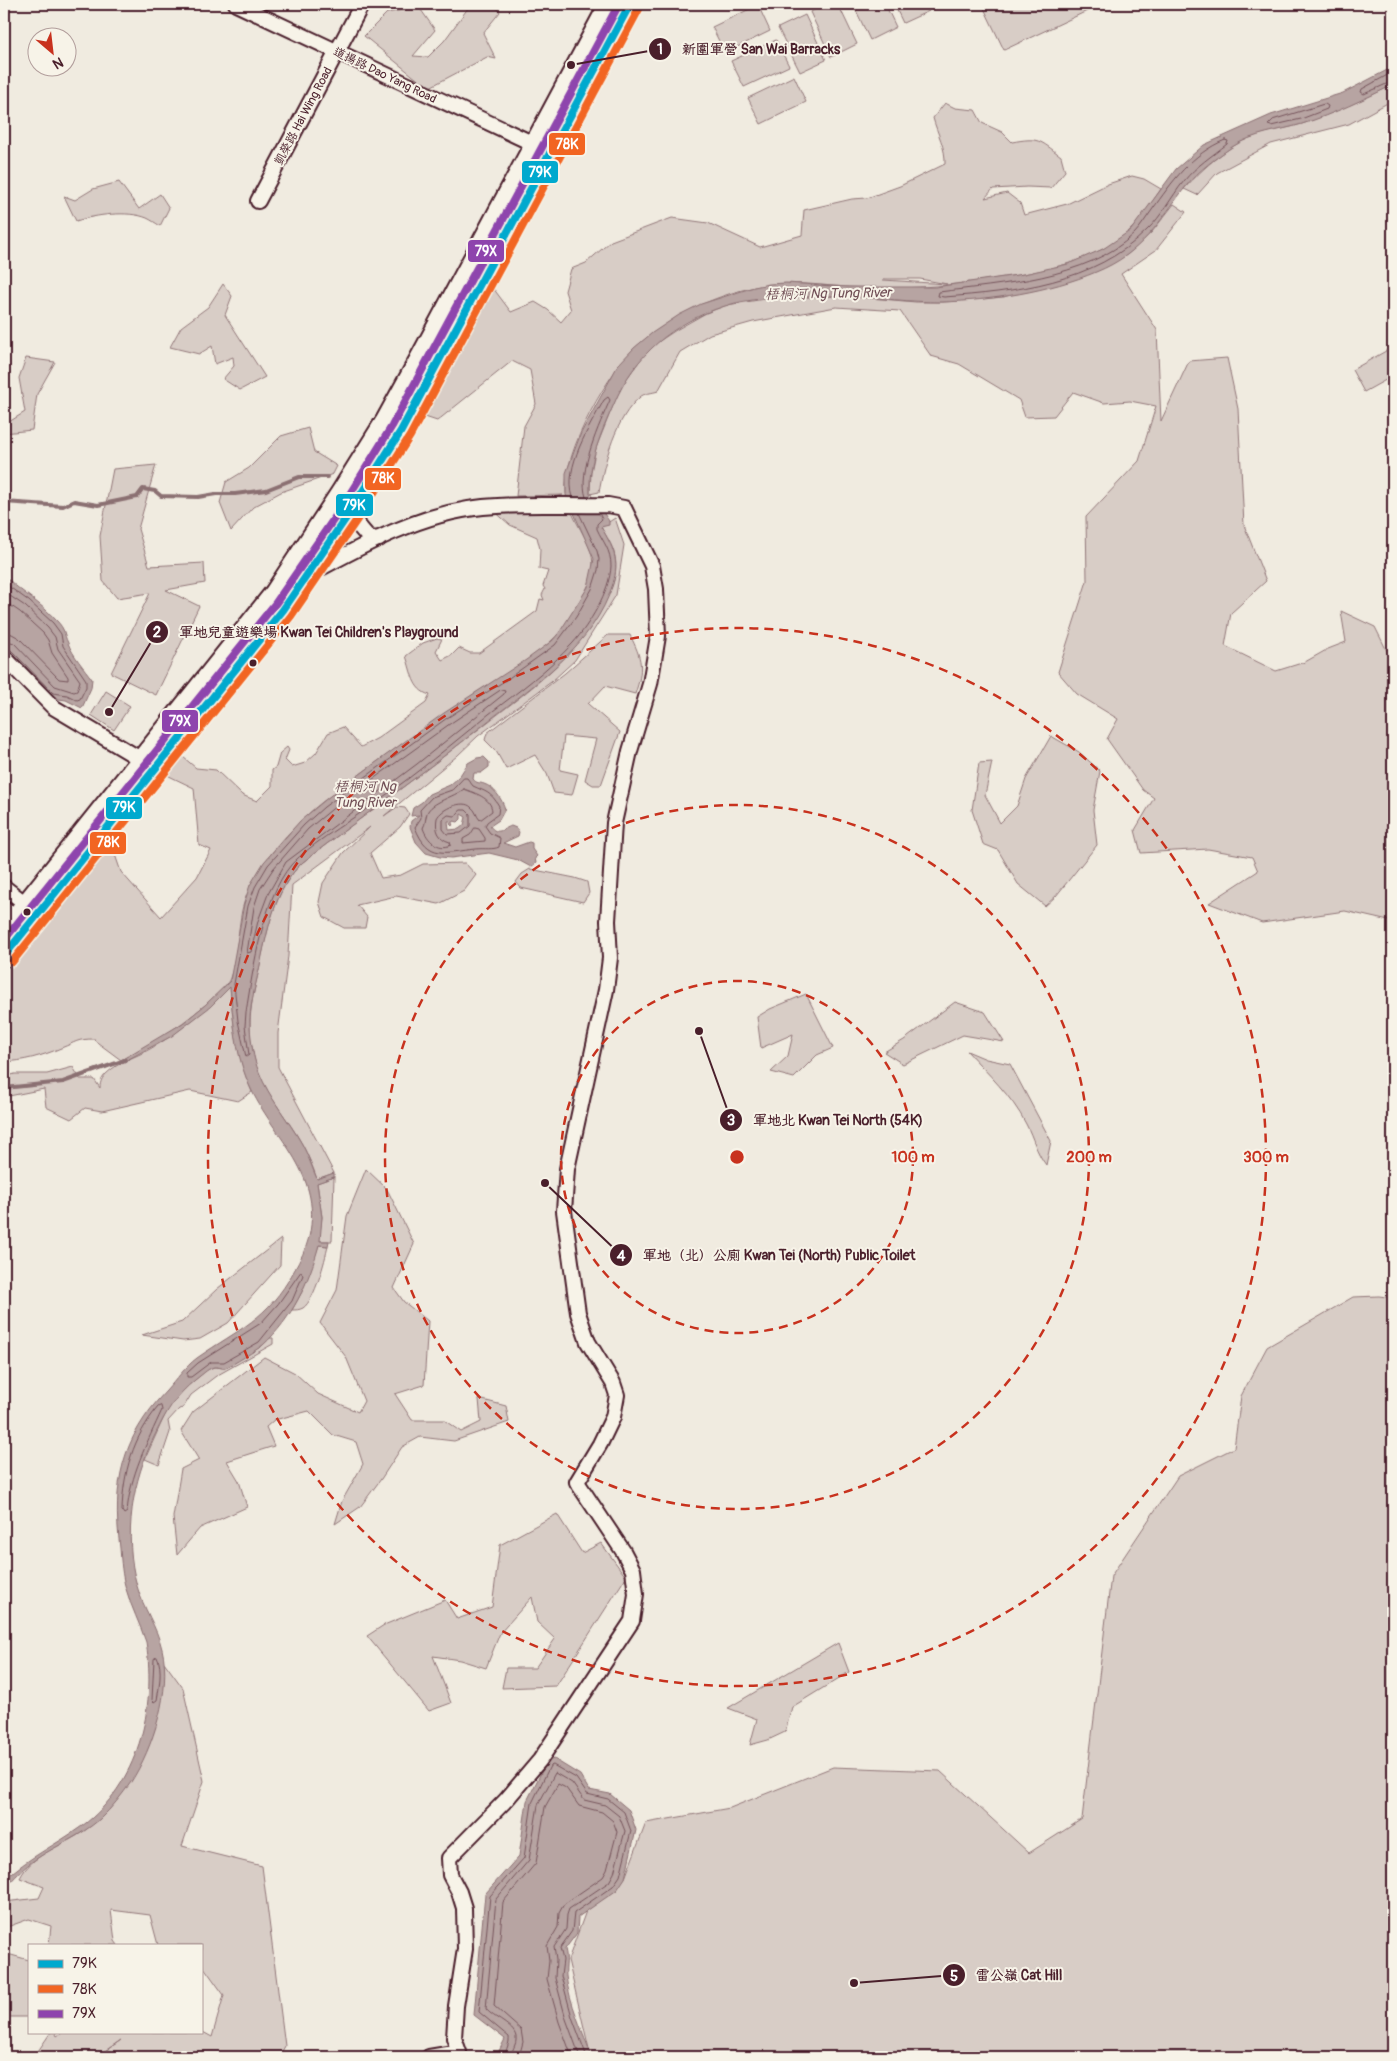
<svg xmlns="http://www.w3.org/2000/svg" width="1397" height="2061" font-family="Pangolin,'LXGW WenKai TC',sans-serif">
  <rect width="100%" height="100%" fill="#f0ebe0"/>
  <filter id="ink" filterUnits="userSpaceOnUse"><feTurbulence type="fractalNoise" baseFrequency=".02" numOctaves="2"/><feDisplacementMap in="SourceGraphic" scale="10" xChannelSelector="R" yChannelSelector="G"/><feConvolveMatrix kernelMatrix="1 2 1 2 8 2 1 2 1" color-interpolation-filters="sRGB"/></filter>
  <g filter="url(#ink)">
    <!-- green -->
    <g fill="#d8cdc6" stroke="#917678" fill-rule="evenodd">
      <polygon points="471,4 494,4 500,12 483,33 496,59 487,57 428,88 364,36 387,13 419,7 435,30 413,56 428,57 444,41"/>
      <polygon points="827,4 838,4 857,44 831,57 810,12"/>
      <polygon points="853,4 885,4 896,27 870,40"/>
      <polygon points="894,4 926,4 929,11 903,23"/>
      <polygon points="982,4 1102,4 1004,50"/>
      <polygon points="758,5 770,31 725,53 712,27"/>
      <polygon points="805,15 826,60 800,72 778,28"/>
      <polygon points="776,40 789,66 744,87 731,61"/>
      <polygon points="794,76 806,102 761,124 748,98"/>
      <path d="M1393 85V100L1349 124 1271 144 1217 173 1197 195 1184 189C1204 167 1228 145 1257 135 1273 130 1290 128 1305 123 1335 112 1364 99 1393 85Z"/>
      <path d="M945 103 955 108 975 110 982 123 1002 132 1012 142C1039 137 1039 140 1061 156L1065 171 1051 188 1027 187 993 189 985 198 1007 193 1020 203 1024 215 1067 204 1108 184 1132 176 1144 179 1161 189C1149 206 1138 225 1122 237 1084 265 1038 272 992 279 944 287 896 290 847 287 815 285 786 280 755 287 712 296 673 316 639 344 610 368 562 453 566 492 571 531 609 549 585 592 575 609 565 629 550 642 527 663 500 678 474 694 438 718 403 744 367 769 345 786 320 801 301 821 276 845 250 876 242 910 238 930 237 959 230 978 228 984 221 990 216 995 188 1022 155 1042 121 1060L94 1040 95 1039C76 1039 77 1042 61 1048 42 1056 24 1061 4 1062V964L12 963 34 938 42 919 111 833H120L111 843 121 872 161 917 197 877 211 850 199 845 194 788 167 775 183 757 196 768 216 770 242 795 257 801 272 786V770L276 767 280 753 287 747 289 750 285 760 292 767 305 763 316 753 328 733 343 727 361 747 378 738 426 703 430 695C412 690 412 672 406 656L423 643 437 638 442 639 436 651 442 660 452 655 459 648 470 653H479L537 611 540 599 544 600 542 595 545 589 543 586 548 571 539 569 540 549 537 537 510 525 493 510 563 495 516 496 524 426 536 404 530 370 512 361 437 421 425 417 419 405 456 352 466 321 493 288 511 312 535 302 548 310 561 322 571 310 565 291 571 269 586 263 611 241 672 218 708 223 760 247 802 235 804 210 852 199 867 198 900 186 945 164C946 148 937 133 933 118ZM883 279H920L947 284 883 280Z"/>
      <path d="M119 182 139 209 160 194 169 208 160 226C156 223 151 220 147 218 127 210 96 215 76 221L64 196 75 200 93 189Z"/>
      <path d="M1174 204 1186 212 1156 250 1121 274 1157 330 1161 421 1189 361 1227 358 1238 409 1244 525 1266 581 1231 613 1225 646 1276 671 1305 662 1328 649 1346 642 1341 611 1375 627 1393 663V922L1345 911 1262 923 1209 903 1258 871 1252 857 1208 849 1141 853 1135 830 1154 798 1143 790 1107 739 1118 719 1077 694 1058 672 1087 581 1086 517 1139 461 1156 406 1130 401 1104 403 1073 392 1054 416 1025 417 1019 400 959 364 931 356 900 311 836 307 753 322 710 334 680 352 658 391C653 393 644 393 640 397 616 417 604 462 599 492L590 494 591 472 596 448 616 398 625 381 649 348 676 330 706 313 727 305 771 298 846 296 916 302H944L1004 297 1127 255 1152 232Z"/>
      <polygon points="223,284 232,296 225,315 265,377 240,390 223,379 234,366 233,357 215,364 212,346 199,354 170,347 181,327 208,307"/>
      <polygon points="1393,347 1393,376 1364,392 1352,370"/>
      <polygon points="26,358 55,362 37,394 32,430 4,433 4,425 25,412 19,378"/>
      <polygon points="308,428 314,452 337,466 333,474 281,492 253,507 231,531 220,503 226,482 249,468 281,436"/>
      <polygon points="156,465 138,529 149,566 204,563 205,583 166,590 199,606 156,695 111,673 150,593 117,598 103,581 100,536 113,469"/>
      <path d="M615 518 624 545 616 595 575 660 551 682 478 736 457 756 384 816 397 807 405 808 409 814 400 827 370 853 381 878 401 875 423 864 465 863 476 875 464 891 439 904 396 896 357 905 367 917 365 928H344L324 917 319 902 323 883 343 853 370 827 292 885 288 956 278 1033V1067L334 1173 317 1179C313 1167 308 1155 302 1144 289 1120 270 1100 259 1073 253 1059 250 1040 250 1025 250 1006 255 987 259 969 267 932 274 889 303 862 363 816 425 772 484 725 530 689 580 655 605 601 608 595 612 587 614 580 619 556 613 547 601 527Z"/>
      <path d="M608 635H630C642 659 644 668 635 694L605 686 588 704 620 732 601 785H593L585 780 596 739 564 736 560 770 578 774 572 795 554 793 547 774 535 755 506 769 496 751 485 740 487 733 565 673Z"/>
      <polygon points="106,691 130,706 114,730 91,715"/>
      <polygon points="1051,736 1079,752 1100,771 1093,810 1097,845 1056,896 1045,906 1018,884 998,850 983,844 972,810 979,763 992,762 985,795 1000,823 1017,806 1026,779"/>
      <polygon points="530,869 575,878 587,882 589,893 583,902 521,888 516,882 522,874"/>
      <path d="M230 986C233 1023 237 1058 252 1092L238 1101 190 1091 102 1111 85 1108 71 1119 46 1107 44 1089 4 1097V1077L15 1074H47L73 1067 80 1079H94L100 1088C100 1082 102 1078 106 1074 118 1062 136 1057 150 1049 180 1032 206 1010 230 986Z"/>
      <polygon points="806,994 833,1048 817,1055 794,1078 771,1072 788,1056 793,1034 761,1048 757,1017 770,1009"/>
      <polygon points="955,1002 985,1012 1004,1042 963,1035 903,1064 884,1052 904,1040"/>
      <path d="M967 1051 986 1059 1010 1064 1051 1141 1046 1165C1035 1150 1034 1139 1026 1124 1012 1096 987 1073 967 1051Z"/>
      <polygon points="366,1169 387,1189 414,1244 394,1288 404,1302 428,1321 424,1385 395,1394 412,1420 444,1420 461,1432 481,1422 479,1399 506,1406 509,1422 454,1441 420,1437 402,1447 381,1479 360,1507 335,1524 342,1501 363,1464 356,1442 333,1435 309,1411 274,1420 266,1427 274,1446 227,1461 239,1481 247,1507 200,1528 177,1555 173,1517 181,1469 199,1460 181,1431 193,1412 264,1357 295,1373 318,1394 358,1412 364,1401 346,1357 320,1323 337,1290 347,1216"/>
      <polygon points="334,1177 332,1241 319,1241 322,1217 317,1183"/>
      <polygon points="281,1239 280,1265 228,1323 200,1339 183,1341 142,1335 182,1322 217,1289"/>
      <path d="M319 1245 328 1246C325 1260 315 1300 303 1308 299 1310 296 1310 292 1310L302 1292Z"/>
      <polygon points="1379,1296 1393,1298 1393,2057 1347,2057 1348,2054 1346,2057 595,2057 590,2053 568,1960 586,1911 625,1878 646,1823 730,1808 833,1767 940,1771 1029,1853 1082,1819 1111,1576 1178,1476 1234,1448 1241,1396 1267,1347 1353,1297"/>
      <polygon points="269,1338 273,1338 273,1344 216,1376 191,1395 183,1408 179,1409 168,1421 170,1432 159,1465 145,1459 169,1406 184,1389 207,1370 214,1367 225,1368 262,1346"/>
      <polygon points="557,1514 582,1553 601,1543 626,1577 556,1686 502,1688 506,1668 535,1668 555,1639 537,1622 532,1597 500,1633 486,1668 460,1660 433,1656 451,1703 429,1711 367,1636 384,1625 445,1600 457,1619 492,1607 500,1545"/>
      <polygon points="838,1643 849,1672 792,1707 785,1732 768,1740 750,1745 757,1719 728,1708"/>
      <path d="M164 1662 183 1688 204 1781 182 1846 262 1866 285 2046 279 2057H97L121 2040 96 2057H37L36 2054 51 2032H55L57 2036 63 2032H201V2031L212 2037 224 1995 201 1963V1945H158L150 1915 111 1910 115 1941 118 1945H49L51 1926 29 1919 7 1927 4 1942V1902L39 1898 44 1887 20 1878C31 1855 60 1847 81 1833 95 1824 105 1812 116 1799 151 1758 163 1715 164 1662Z"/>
      <polygon points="4,1953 29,1960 29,2017 4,2017"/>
    </g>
    <!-- water -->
    <g fill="#b7a4a2" stroke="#8b6f72" fill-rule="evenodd">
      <path d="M1393 67V85C1364 99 1334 114 1302 124 1279 131 1253 133 1232 147 1216 158 1199 170 1187 185 1158 222 1143 253 1096 272 1051 291 989 301 941 302 910 302 879 298 848 296 833 295 818 297 803 297 778 298 749 298 725 306 674 322 634 355 614 404 601 433 588 462 590 494L609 521V525L601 527C613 547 620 560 613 584 594 645 535 684 487 722 427 771 364 815 303 862 274 889 267 933 259 970 255 988 249 1008 250 1027 251 1041 253 1058 259 1072 269 1098 288 1119 302 1144 308 1155 312 1167 317 1179L334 1173V1177L317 1183 322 1217 320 1241H329L328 1246 319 1245C309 1282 292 1319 263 1345 258 1349 231 1366 225 1368 222 1369 217 1366 214 1367 209 1368 204 1373 200 1376 177 1394 168 1408 155 1435 132 1481 123 1535 137 1586 143 1608 157 1627 162 1649 172 1689 153 1748 131 1782 122 1795 112 1808 100 1819 81 1836 57 1845 36 1859 24 1867 14 1878 4 1889V1880C27 1858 56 1845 82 1826 138 1785 157 1708 146 1642 140 1624 131 1607 126 1589 122 1576 121 1561 120 1548 112 1484 121 1439 166 1391 176 1380 185 1367 197 1358 240 1328 267 1320 294 1271 300 1260 306 1249 309 1237 324 1170 269 1135 247 1080 235 1050 233 1018 230 987L210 1007 172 1036 123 1062 121 1060 183 1023 205 1005 230 981 244 904 250 885 264 862 300 821 330 796 444 713 526 660 552 641 559 633 588 587 594 559 566 495V473L581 433 618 365 634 348 652 333 679 315 701 304 754 287 769 284 786 283 848 287H935L1024 274 1068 264 1103 249 1131 230 1176 169 1204 145 1271 115 1343 93Z"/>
      <path d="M9 580C24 594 42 604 56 620 66 630 63 633 68 643 73 656 84 668 92 679L91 688 82 708 66 700 51 698 4 649V581Z"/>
      <path d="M484 757 489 762V767L481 773H474L473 779C477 784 479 782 484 784 494 787 502 799 505 809L499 820 490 826C497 836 503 829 511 826L516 828 519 832 518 836 503 843 515 847 529 842 532 843V849L537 856 535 858 536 863 531 867 518 860 489 853 451 858 440 857 426 853 416 842 410 827 411 821 419 815 411 816 413 808 422 802 429 794 450 785 459 777 468 763 477 758ZM461 814 466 817 464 825 459 829 449 830 448 821H452L450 824 452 826 454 821 458 822 461 819Z"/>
      <path d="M554 1759 580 1775 589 1790 610 1794 629 1810 636 1830 625 1878 617 1890 578 1917 577 1933 565 1949C568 1960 565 1966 566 1976 569 2002 583 2032 592 2057H500L499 2051 505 2039 474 2015 485 1894 519 1856 527 1801 547 1761Z"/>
    </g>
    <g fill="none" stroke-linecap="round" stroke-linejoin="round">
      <!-- shore -->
      <g stroke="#76545b" stroke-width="1">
        <polyline points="1393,72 1362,89 1361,92 1364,94 1393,81"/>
        <polygon points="1325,104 1328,106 1327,109 1301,119 1271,126 1268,125 1273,120"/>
        <path d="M1225 140 1228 141 1227 144C1212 156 1196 166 1184 181 1171 197 1162 216 1147 230 1095 283 1014 292 944 297L938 296 939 292C1000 284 1087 279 1134 234 1141 227 1146 218 1152 210 1172 182 1191 154 1225 140Z"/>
        <path d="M573 497C563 467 590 426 604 400L608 397 610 400C600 423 577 472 586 497"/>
        <path d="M579 513 597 551 599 559 598 570 592 589 576 617 555 645 506 680 447 718 324 807 304 825 268 865 255 887 248 906 234 984 238 1021 246 1057 249 1055 245 1026 246 1012C253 970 263 898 291 865 310 844 352 820 376 802 415 775 452 744 489 714 518 692 548 670 573 643 589 625 610 591 611 566 611 550 603 542 597 529V524L602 519 599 513"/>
        <polyline points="4,585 8,586 29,601 53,623 61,634 63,646 86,680 86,687 80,699 77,700 67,695 53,693 9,648 4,646"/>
        <polyline points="4,592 25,606 48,628 55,637 58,649 80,681 77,691 74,692 55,686 14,643 4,640"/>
        <polyline points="4,601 20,612 43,633 48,640 52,653 68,677 68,680 59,679 19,638 12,634 4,632"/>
        <polygon points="501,690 505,691 504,694 417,764 286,862 268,894 258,921 251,952 247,953 254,907 260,889 273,869 308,829 337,805 451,723"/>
        <path d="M464 778H467L473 786C486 792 491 792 499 806L498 814 487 822 485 826 490 833 500 838 499 847C493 850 484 848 476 849 446 852 428 861 415 827L421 818 420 810 432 797 452 790Z"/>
        <path d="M464 789C474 793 491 797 492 811L480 820C476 816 476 810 471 807 463 799 441 809 437 818 435 829 438 839 450 842L451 845C438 851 427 840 423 828 426 823 425 819 427 813 431 802 454 797 464 789Z"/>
        <polygon points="461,810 466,810 470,814 470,826 461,833 447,834 443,829 443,819 448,815 455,816"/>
        <polygon points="475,828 479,829 485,838 485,841 463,843 463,839 470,835"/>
        <polygon points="301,1272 303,1275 292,1301 259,1342 224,1362 211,1362 191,1377 187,1377 187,1373 198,1363 261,1323 278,1304"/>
        <path d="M161 1406 162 1410C147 1443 130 1475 127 1512L124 1514 122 1511C123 1473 133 1437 158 1407Z"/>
        <path d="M157 1657C163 1668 159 1688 157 1700L154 1702 152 1700 154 1659Z"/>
        <path d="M505 2057C505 2050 510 2044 509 2037L479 2012 490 1896 524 1858 532 1803 550 1766 553 1765 576 1778 587 1794 608 1799 624 1812 631 1831 620 1876 613 1886 574 1913 572 1931 560 1948 563 1960 561 1976 572 2017 587 2057"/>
        <path d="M511 2057C511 2050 517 2045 516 2037 514 2025 493 2018 486 2009L496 1899 529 1860 538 1805 555 1773 572 1783 584 1800 605 1805 619 1816 625 1831 614 1873 609 1882 569 1909 567 1915 566 1929 554 1947 556 1960 555 1978 566 2019 580 2057"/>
        <polyline points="519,2057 523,2042 521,2030 494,2006 503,1902 536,1863 545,1807 558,1784 566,1788 579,1806 602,1812 613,1821 617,1832 607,1870 603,1877 564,1904 559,1913 558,1927 547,1946 549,1961 547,1979 559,2022 572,2057"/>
      </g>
      <!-- stream -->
      <g stroke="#8b6f72" stroke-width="4">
        <polyline points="4,502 63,506 74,501 98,505 137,497 143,489 155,491 161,496 198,497 216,494 235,494 266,490 299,477 327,477"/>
        <polyline points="4,1088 63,1082 125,1060"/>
      </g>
      <defs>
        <g id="street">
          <polyline points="236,4 536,145"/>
          <polyline points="258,201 362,4"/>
          <polyline points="355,504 358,525 369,538 379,539"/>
          <path d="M310 574C363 545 421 513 483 507 524 503 566 506 608 505L624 508 652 566 656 589 658 636 650 684 630 751 614 823 608 921 610 958 606 990 567 1169 564 1211 578 1313 588 1342 613 1383 617 1395 613 1417 600 1444 577 1482 623 1551 633 1570 636 1594 632 1621 540 1760 506 1800 449 1858 450 1875 459 1892 464 1908 465 1949 456 2006 454 2038 459 2052 429 2057"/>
          <polyline points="4,657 53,707 142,760"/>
          <polyline points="4,887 26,904"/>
          <polyline points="4,909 16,917"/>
        </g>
        <g id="secondary">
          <polyline points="4,932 275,593 341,493 386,421 419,361 610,4"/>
          <polyline points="4,956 283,610 348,515 401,431 437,365 630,4"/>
        </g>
      </defs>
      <!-- street casing -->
      <use href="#street" stroke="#4a1f2b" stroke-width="18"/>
      <!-- secondary casing -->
      <use href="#secondary" stroke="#4a1f2b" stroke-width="24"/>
      <!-- street -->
      <use href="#street" stroke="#f7f3e8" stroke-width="14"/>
      <!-- secondary -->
      <use href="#secondary" stroke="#f7f3e8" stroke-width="20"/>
      <defs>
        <polyline id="bus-1" points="4,956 283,610 348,515 401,431 630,4"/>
        <polyline id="bus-2" points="12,962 291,616 356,521 410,436 639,9"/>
        <polyline id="bus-3" points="4,940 275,604 340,510 392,426 619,4"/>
      </defs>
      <!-- bus-1 casing -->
      <use href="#bus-1" stroke="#f7f3e8" stroke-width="11"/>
      <!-- bus-2 casing -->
      <use href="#bus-2" stroke="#f7f3e8" stroke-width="11"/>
      <!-- bus-3 casing -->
      <use href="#bus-3" stroke="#f7f3e8" stroke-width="11"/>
      <!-- bus-1 -->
      <use href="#bus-1" stroke="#00a9ce" stroke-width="8"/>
      <!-- bus-2 -->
      <use href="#bus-2" stroke="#f26522" stroke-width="8"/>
      <!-- bus-3 -->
      <use href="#bus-3" stroke="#8e44ad" stroke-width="8"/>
    </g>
  </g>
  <!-- distance rings -->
  <g fill="none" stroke="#c8321e" stroke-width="2.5" stroke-dasharray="9 6">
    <circle cx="737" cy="1157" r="176"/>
    <circle cx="737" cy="1157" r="352"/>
    <circle cx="737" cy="1157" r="529"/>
  </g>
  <!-- markers -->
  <g fill="#4a1f2b" stroke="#f7f3e8" stroke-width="2">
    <circle cx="253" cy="663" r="4.5"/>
    <circle cx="27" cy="912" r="4.5"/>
  </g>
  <g text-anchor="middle" stroke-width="4" stroke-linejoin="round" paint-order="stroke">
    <!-- street labels -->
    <g font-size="12" fill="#4a1f2b" stroke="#f7f3e8">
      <text transform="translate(385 75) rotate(26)" y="4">道揚路 Dao Yang Road</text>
      <text transform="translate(303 116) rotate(-62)" y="4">凱榮路 Hai Wing Road</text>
    </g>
    <!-- water labels -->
    <g font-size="14" font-style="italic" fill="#704e55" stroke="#f7f3e8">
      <text transform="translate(828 293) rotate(-1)" y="5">梧桐河 Ng Tung River</text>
      <text x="365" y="791">梧桐河 Ng<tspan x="365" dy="16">Tung River</tspan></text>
    </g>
  </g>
  <circle cx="737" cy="1157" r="8" fill="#c8321e" stroke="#f7f3e8" stroke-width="2.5"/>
  <g font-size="15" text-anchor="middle" font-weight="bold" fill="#c8321e" stroke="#f7f3e8" stroke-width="4" stroke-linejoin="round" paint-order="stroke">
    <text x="913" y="1162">100 m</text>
    <text x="1089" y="1162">200 m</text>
    <text x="1266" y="1162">300 m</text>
  </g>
  <!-- callouts -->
  <path fill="none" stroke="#4a1f2b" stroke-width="2" d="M571 65L660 49M109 712L157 632M699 1031L731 1120M545 1183L621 1255M854 1983L954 1975"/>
  <g fill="#4a1f2b" stroke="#f7f3e8" stroke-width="2">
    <circle cx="571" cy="65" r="5"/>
    <circle cx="109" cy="712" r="5"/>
    <circle cx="699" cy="1031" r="5"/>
    <circle cx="545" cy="1183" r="5"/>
    <circle cx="854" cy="1983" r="5"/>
    <circle cx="660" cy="49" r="12"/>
    <circle cx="157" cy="632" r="12"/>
    <circle cx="731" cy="1120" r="12"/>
    <circle cx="621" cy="1255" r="12"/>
    <circle cx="954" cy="1975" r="12"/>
  </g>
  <g font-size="15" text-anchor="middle" font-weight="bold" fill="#fff">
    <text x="660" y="54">1</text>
    <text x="157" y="637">2</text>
    <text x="731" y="1125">3</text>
    <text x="621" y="1261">4</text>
    <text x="954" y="1981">5</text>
  </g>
  <g font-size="14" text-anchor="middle" font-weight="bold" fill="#4a1f2b" stroke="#f7f3e8" stroke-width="4" stroke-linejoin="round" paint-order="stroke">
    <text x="761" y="54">新圍軍營 San Wai Barracks</text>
    <text x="319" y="637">軍地兒童遊樂場 Kwan Tei Children's Playground</text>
    <text x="838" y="1125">軍地北 Kwan Tei North (54K)</text>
    <text x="779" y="1260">軍地（北）公廁 Kwan Tei (North) Public Toilet</text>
    <text x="1019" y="1980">雷公嶺 Cat Hill</text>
  </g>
  <g stroke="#f7f3e8" stroke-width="2">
    <rect x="548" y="132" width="38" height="24" rx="5" fill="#f26522"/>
    <rect x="521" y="160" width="38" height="24" rx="5" fill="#00a9ce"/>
    <rect x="467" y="239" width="38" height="24" rx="5" fill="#8e44ad"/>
    <rect x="364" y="467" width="38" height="24" rx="5" fill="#f26522"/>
    <rect x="335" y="493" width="39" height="24" rx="5" fill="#00a9ce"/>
    <rect x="161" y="709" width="38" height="24" rx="5" fill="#8e44ad"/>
    <rect x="105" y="796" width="38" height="24" rx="5" fill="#00a9ce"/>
    <rect x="89" y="831" width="38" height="24" rx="5" fill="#f26522"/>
  </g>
  <g font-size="14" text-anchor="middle" font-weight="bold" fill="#fff">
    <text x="567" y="149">78K</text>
    <text x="540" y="177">79K</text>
    <text x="486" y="256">79X</text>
    <text x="383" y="483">78K</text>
    <text x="354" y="510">79K</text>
    <text x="180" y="726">79X</text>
    <text x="124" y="812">79K</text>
    <text x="108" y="847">78K</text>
  </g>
  <!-- margin -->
  <rect width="1397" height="2061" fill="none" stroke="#f7f3e8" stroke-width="20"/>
  <rect x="10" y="10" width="1377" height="2041" fill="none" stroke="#4a1f2b" stroke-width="2" filter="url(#ink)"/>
  <!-- legend -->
  <rect x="28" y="1944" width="175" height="90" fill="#f7f3e8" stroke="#b29e9c"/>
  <rect x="38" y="1960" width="25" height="8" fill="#00a9ce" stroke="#b29e9c"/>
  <text x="72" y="1968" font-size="15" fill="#4a1f2b">79K</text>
  <rect x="38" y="1985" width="25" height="8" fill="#f26522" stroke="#b29e9c"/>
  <text x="72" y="1994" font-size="15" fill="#4a1f2b">78K</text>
  <rect x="38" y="2010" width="25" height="8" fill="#8e44ad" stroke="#b29e9c"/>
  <text x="72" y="2018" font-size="15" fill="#4a1f2b">79X</text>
  <!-- north arrow -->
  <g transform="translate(52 52) rotate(152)"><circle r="24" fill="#f7f3e8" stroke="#b29e9c"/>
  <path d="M0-4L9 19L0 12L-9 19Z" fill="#c8321e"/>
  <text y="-8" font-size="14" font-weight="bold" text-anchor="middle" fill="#4a1f2b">N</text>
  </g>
</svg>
